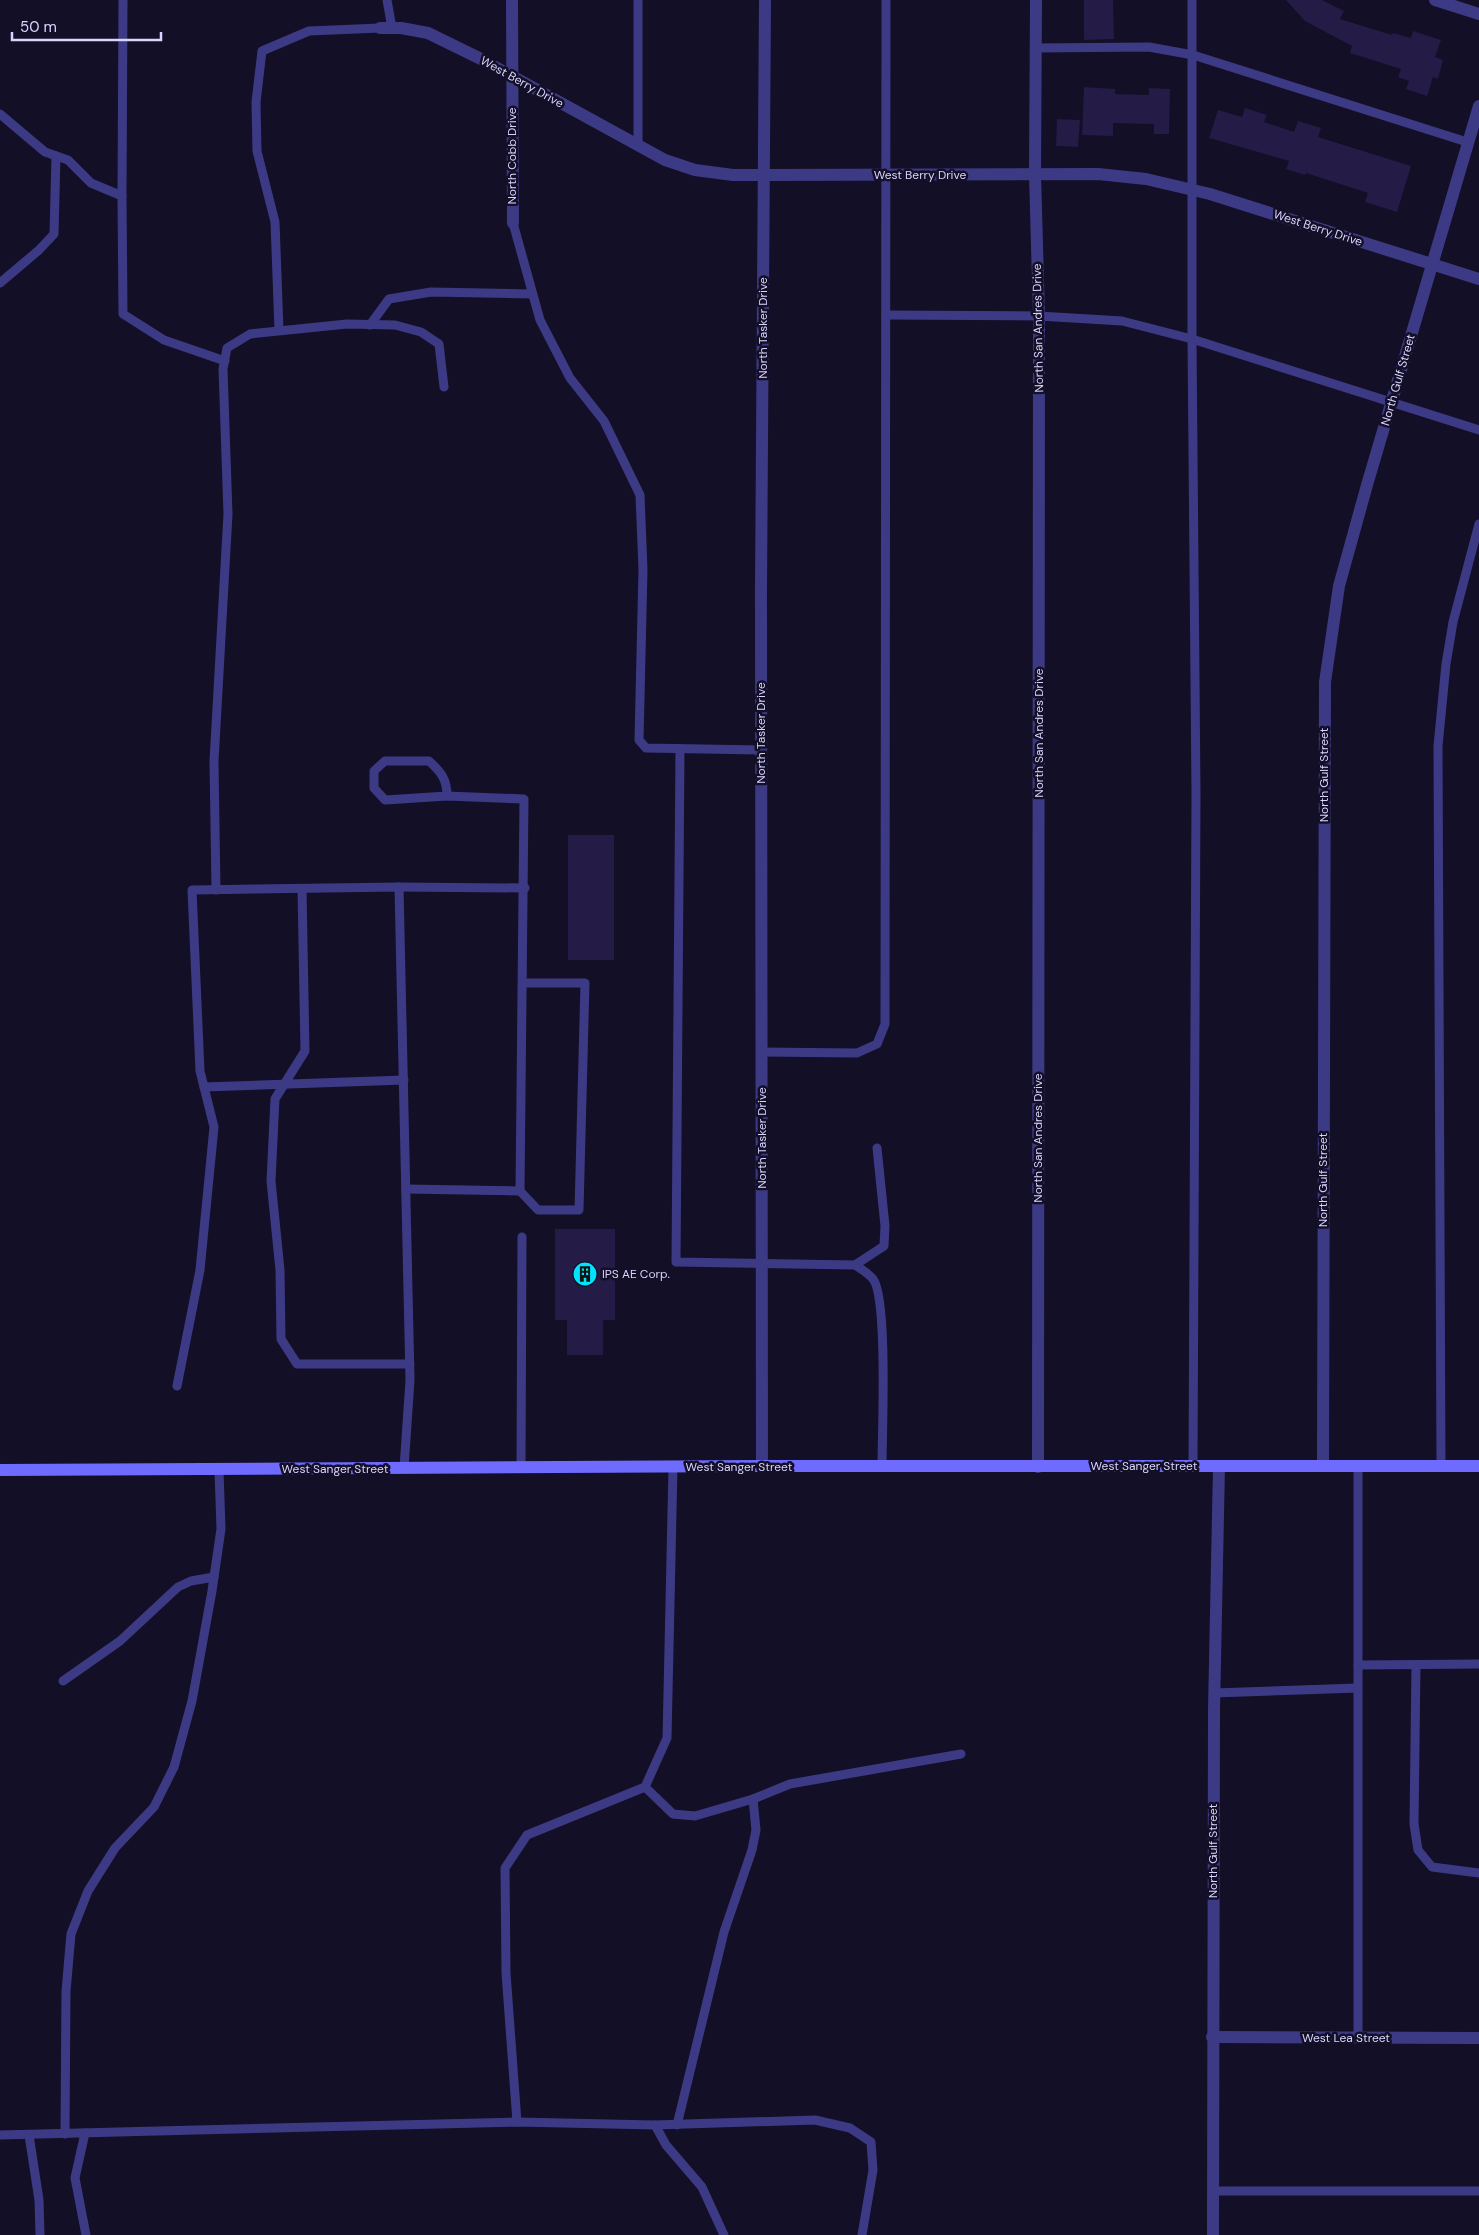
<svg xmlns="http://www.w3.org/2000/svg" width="1479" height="2235" font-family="'DM Sans',sans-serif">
  <rect width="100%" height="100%" fill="#130f26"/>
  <!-- building -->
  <g fill="#241b47">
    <polygon points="1084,0 1113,0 1114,39 1084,40"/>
    <polygon points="1286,0 1322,0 1344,11 1340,19 1392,35 1393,33 1411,38 1413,31 1441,40 1435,57 1443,60 1438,79 1433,77 1427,96 1406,89 1409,81 1398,77 1401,69 1350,53 1352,46 1305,21"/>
    <polygon points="1084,87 1115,89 1115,94 1149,95 1149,88 1170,89 1169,134 1154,134 1154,124 1113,123 1113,136 1082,135"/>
    <polygon points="1245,108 1267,115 1264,122 1294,132 1298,121 1321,128 1318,137 1411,166 1397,212 1365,202 1368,193 1306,173 1305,175 1286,169 1289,161 1209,138 1218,110 1242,117"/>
    <polygon points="1057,119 1080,120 1078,147 1056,146"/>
    <rect x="568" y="835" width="46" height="125"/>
    <polygon points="555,1229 615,1229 615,1320 603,1320 603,1355 567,1355 567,1320 555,1320"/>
  </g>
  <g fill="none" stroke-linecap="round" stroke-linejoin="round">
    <!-- service -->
    <g stroke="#3d3a85" stroke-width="9">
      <polyline points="387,0 392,28"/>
      <polyline points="638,0 638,145"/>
      <polyline points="1192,0 1192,339 1196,794 1193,1466"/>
      <polyline points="1036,48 1149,47 1193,55 1467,142"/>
      <polyline points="0,114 45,152 68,160 91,183 122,196 123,314 164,340 225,361"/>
      <polyline points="122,196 123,0"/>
      <polyline points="513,223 540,320 570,378 604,421 640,495 643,570 639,740 646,748 761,750"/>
      <polyline points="0,283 39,250 54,234 56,156"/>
      <polyline points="886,315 1039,316 1122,321 1192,339 1479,430"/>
      <polyline points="370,325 389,299 431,292 532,294"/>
      <polyline points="279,330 275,222 257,151 256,102 262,51 309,31 380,28"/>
      <polyline points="680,749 676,1262 855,1265 884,1246 885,1226 877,1148"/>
      <polyline points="399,887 525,888"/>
      <polyline points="302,889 305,1051 275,1099 271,1181 280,1270 281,1339 297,1364 410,1364"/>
      <polyline points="216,890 214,761 228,514 223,369 227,348 250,334 347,324 395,325 421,332 439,344 444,387"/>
      <polyline points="761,1052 857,1053 877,1044 885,1024 886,0"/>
      <polyline points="204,1087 404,1080"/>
      <path d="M406 1189 520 1191 524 799 447 796 385 800 374 788V771L385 761H429C441 772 447 779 447 796"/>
      <polyline points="520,1191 538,1210 579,1210 585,983 523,983"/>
      <path d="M855 1265C861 1269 869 1274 873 1279 888 1298 882 1435 882 1467"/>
      <polyline points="177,1386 200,1270 214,1127 200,1071 192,890 399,887 410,1380 404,1468"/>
      <polyline points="1358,1466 1358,2038"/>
      <polyline points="1441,1466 1438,746 1446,664 1453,622 1479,524"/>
      <polyline points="521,1468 522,1237"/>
      <polyline points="1358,1665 1479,1664"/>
      <polyline points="1416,1665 1414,1824 1418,1850 1432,1867 1479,1873"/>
      <polyline points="63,1681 120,1641 178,1587 191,1581 214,1577"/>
      <polyline points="1214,1693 1358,1688"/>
      <polyline points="645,1787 673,1814 695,1816 753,1799 790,1784 961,1754"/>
      <polyline points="517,2122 506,1973 505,1868 527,1835 645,1787 667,1738 673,1467"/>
      <polyline points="655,2125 666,2145 702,2187 724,2235"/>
      <polyline points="677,2125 724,1932 752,1850 756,1830 753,1799"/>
      <polyline points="85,2133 75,2178 86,2235"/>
      <polyline points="65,2134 66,1991 71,1934 88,1891 115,1848 154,1807 174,1767 192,1701 212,1591 221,1529 219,1470"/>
      <polyline points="0,2135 517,2122 655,2125 815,2120 850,2128 871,2142 873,2170 862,2235"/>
      <polyline points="29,2135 39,2200 40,2235"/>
      <polyline points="1213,2191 1479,2191"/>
    </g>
    <!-- minor -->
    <g stroke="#3d3a85" stroke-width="12">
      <polyline points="512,0 513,223"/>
      <polyline points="1036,0 1035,174 1039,316 1038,1467"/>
      <polyline points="1435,0 1479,14"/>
      <polyline points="380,28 401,28 428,33 479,58 665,160 695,170 733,175 1098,174 1146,179 1210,194 1479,279"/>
      <polyline points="762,1466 761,590 765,0"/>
      <polyline points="1323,1466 1325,682 1339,586 1367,485 1479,106"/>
      <polyline points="1212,2037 1479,2038"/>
      <polyline points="1213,2235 1214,1710 1219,1466"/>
    </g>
    <!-- secondary -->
    <polyline stroke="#6f6bff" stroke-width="12" points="0,1470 762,1466 1479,1466"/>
  </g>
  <!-- icons -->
  <defs>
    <symbol id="building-disc" viewBox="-11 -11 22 22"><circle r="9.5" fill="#00e5ff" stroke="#130f26"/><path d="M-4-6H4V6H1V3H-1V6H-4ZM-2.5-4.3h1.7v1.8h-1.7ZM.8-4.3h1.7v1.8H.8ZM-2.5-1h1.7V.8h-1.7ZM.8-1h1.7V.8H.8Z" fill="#111"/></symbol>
  </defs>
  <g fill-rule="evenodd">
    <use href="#building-disc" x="571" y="1260" width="28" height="28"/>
  </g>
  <g text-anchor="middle" stroke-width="5" stroke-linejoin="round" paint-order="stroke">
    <!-- street labels -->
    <g font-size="12" fill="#d9d4ff" stroke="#130f26">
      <text transform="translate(522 82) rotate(29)" y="4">West Berry Drive</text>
      <text transform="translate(512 156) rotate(-90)" y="4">North Cobb Drive</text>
      <text x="920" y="179">West Berry Drive</text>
      <text transform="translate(1318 228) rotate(18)" y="4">West Berry Drive</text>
      <text transform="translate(763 328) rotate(-90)" y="4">North Tasker Drive</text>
      <text transform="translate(1038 328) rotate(-91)" y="4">North San Andres Drive</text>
      <text transform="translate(1398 380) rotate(-74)" y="4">North Gulf Street</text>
      <text transform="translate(761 733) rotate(-90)" y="4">North Tasker Drive</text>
      <text transform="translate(1039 733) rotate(-90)" y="4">North San Andres Drive</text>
      <text transform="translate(1324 775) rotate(-90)" y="4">North Gulf Street</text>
      <text transform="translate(762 1138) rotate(-90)" y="4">North Tasker Drive</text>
      <text transform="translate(1038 1138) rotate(-90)" y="4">North San Andres Drive</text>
      <text transform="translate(1323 1180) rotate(-90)" y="4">North Gulf Street</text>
      <text x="1144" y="1470">West Sanger Street</text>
      <text x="739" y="1471">West Sanger Street</text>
      <text x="335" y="1473">West Sanger Street</text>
      <text transform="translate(1213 1851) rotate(-90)" y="4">North Gulf Street</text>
      <text x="1346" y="2042">West Lea Street</text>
    </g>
    <!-- poi labels -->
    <g font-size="12" fill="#d9d4ff" stroke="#130f26" text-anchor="start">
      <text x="602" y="1278">IPS AE Corp.</text>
    </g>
  </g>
  <!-- scale -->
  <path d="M12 32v8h149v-8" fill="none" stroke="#d9d4ff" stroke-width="2.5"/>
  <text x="20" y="32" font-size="15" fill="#d9d4ff" stroke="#130f26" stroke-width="4" paint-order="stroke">50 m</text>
</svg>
